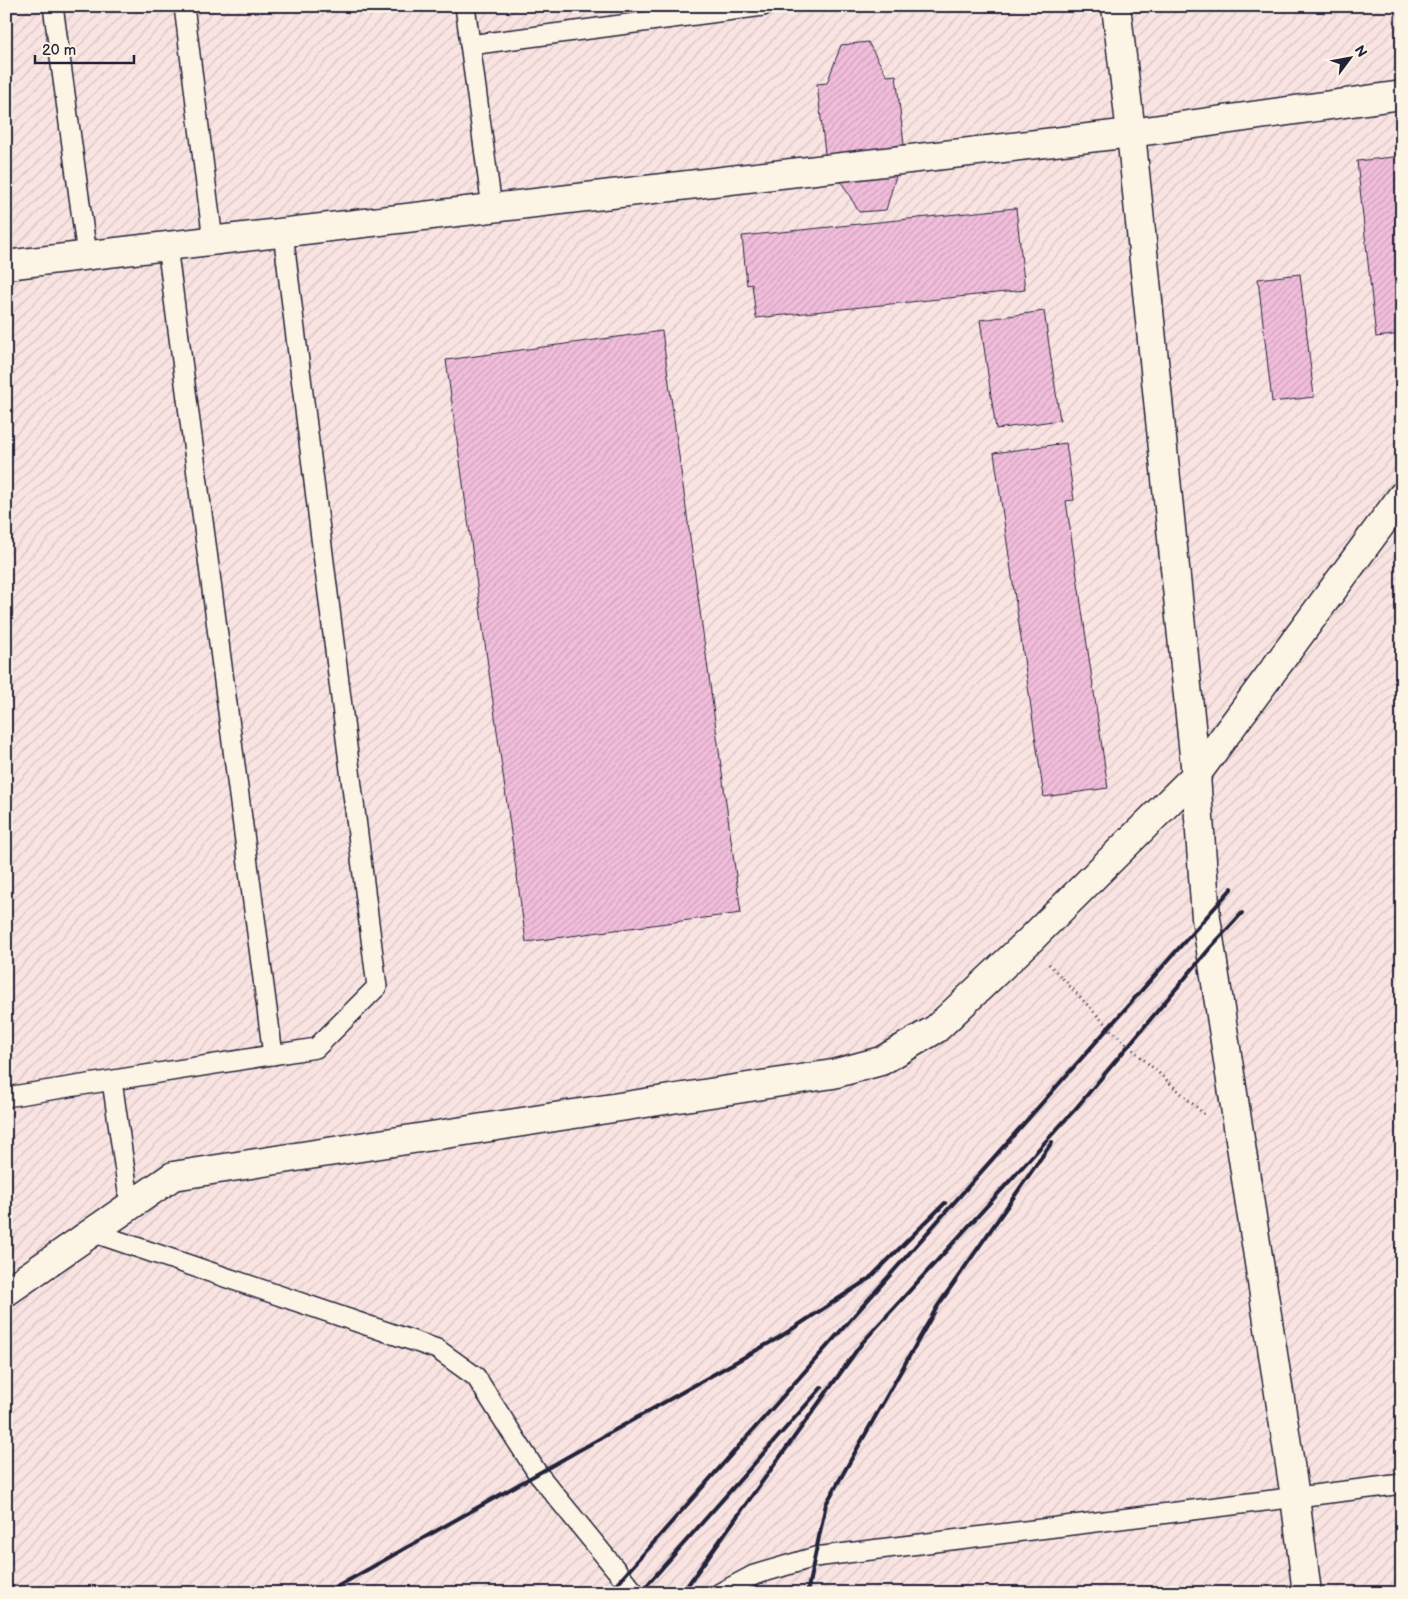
<svg xmlns="http://www.w3.org/2000/svg" width="1408" height="1599" font-family="'Balsamiq Sans',sans-serif">
  <defs>
    <pattern id="industrial-furrows" width="10" height="10" patternUnits="userSpaceOnUse" patternTransform="scale(1.25)"><rect width="10" height="10" fill="#f9e4e2"/><path d="M-1 1l2-2M0 10L10 0M9 11l2-2" fill="none" stroke="#d5c3c3"/></pattern>
    <pattern id="building-hatch" width="6" height="6" patternUnits="userSpaceOnUse" patternTransform="scale(1.25)"><rect width="6" height="6" fill="#f1bdda"/><path d="M-1 1l2-2M0 6l6-6M5 7l2-2" fill="none" stroke="#cea2bc"/></pattern>
  </defs>
  <rect width="100%" height="100%" fill="#fcf5e5"/>
  <filter id="ink" filterUnits="userSpaceOnUse"><feTurbulence type="fractalNoise" baseFrequency=".02" numOctaves="2"/><feDisplacementMap in="SourceGraphic" scale="10" xChannelSelector="R" yChannelSelector="G"/><feConvolveMatrix kernelMatrix="1 2 1 2 8 2 1 2 1" color-interpolation-filters="sRGB"/></filter>
  <g filter="url(#ink)">
    <!-- industrial -->
    <rect fill="url(#industrial-furrows)" x="6" y="6" width="1396" height="1587"/>
    <!-- building -->
    <g fill="url(#building-hatch)" stroke="#22223b">
      <polygon points="868,42 887,76 896,75 907,171 897,172 886,210 859,212 839,178 828,179 817,84 827,83 841,45"/>
      <polygon points="1402,156 1402,334 1376,337 1357,161"/>
      <polygon points="1016,208 1025,290 756,318 752,284 747,285 742,236"/>
      <polygon points="1300,274 1314,397 1272,402 1258,279"/>
      <polygon points="1044,311 1060,420 996,429 980,320"/>
      <polygon points="662,331 741,913 526,942 446,360"/>
      <polygon points="1066,443 1074,500 1066,501 1108,788 1044,797 994,453"/>
    </g>
    <g fill="none" stroke-linecap="round" stroke-linejoin="round">
      <defs>
        <g id="lane">
          <polyline points="53,6 87,255"/>
          <polyline points="184,6 213,241"/>
          <polyline points="465,6 492,208"/>
          <polyline points="470,45 763,6"/>
          <polyline points="167,246 273,1055"/>
          <polyline points="112,1081 130,1206"/>
          <polyline points="6,1097 316,1048 377,987 283,233"/>
          <polyline points="92,1232 437,1349 476,1377 538,1474 635,1593"/>
          <polyline points="720,1593 754,1575 815,1557 1402,1484"/>
        </g>
        <polyline id="street" points="6,265 1131,133 1402,95"/>
        <g id="secondary">
          <polyline points="1116,6 1131,133 1196,775 1206,918 1295,1497 1307,1593"/>
          <polyline points="6,1292 173,1176 833,1074 881,1061 936,1029 1029,941 1196,775 1402,496"/>
        </g>
      </defs>
      <!-- lane casing -->
      <use href="#lane" stroke="#22223b" stroke-width="22"/>
      <!-- street casing -->
      <use href="#street" stroke="#22223b" stroke-width="31"/>
      <!-- secondary casing -->
      <use href="#secondary" stroke="#22223b" stroke-width="31"/>
      <!-- path -->
      <polyline stroke="#22223b" stroke-width="3" stroke-dasharray="1 4" stroke-linecap="butt" points="1049,964 1109,1028 1204,1114"/>
      <!-- lane -->
      <use href="#lane" stroke="#fcf5e5" stroke-width="19"/>
      <!-- street -->
      <use href="#street" stroke="#fcf5e5" stroke-width="28"/>
      <!-- secondary -->
      <use href="#secondary" stroke="#fcf5e5" stroke-width="28"/>
      <!-- rail -->
      <g stroke="#22223b" stroke-width="4">
        <polyline points="326,1593 780,1337 870,1278 945,1203"/>
        <polyline points="609,1593 1232,888"/>
        <polyline points="640,1593 822,1387"/>
        <polyline points="682,1593 862,1343 1077,1107 1211,947 1242,913"/>
        <polyline points="807,1593 826,1504 937,1307 1052,1142"/>
      </g>
    </g>
  </g>
  <!-- margin -->
  <rect width="1408" height="1599" fill="none" stroke="#fcf5e5" stroke-width="25"/>
  <rect x="12" y="12" width="1383" height="1574" fill="none" stroke="#22223b" stroke-width="2" filter="url(#ink)"/>
  <!-- north arrow -->
  <g transform="translate(1350 58) rotate(58)" stroke="#fcf5e5" stroke-width="4" paint-order="stroke">
  <path d="M0-4L9 19L0 12L-9 19Z" fill="#22223b"/>
  <text y="-8" font-size="14" font-weight="bold" text-anchor="middle" fill="#22223b">N</text>
  </g>
  <!-- scale -->
  <path d="M35 55v8h99v-8" fill="none" stroke="#22223b" stroke-width="2.5"/>
  <text x="42" y="55" font-size="15" fill="#22223b" stroke="#fcf5e5" stroke-width="4" paint-order="stroke">20 m</text>
</svg>
